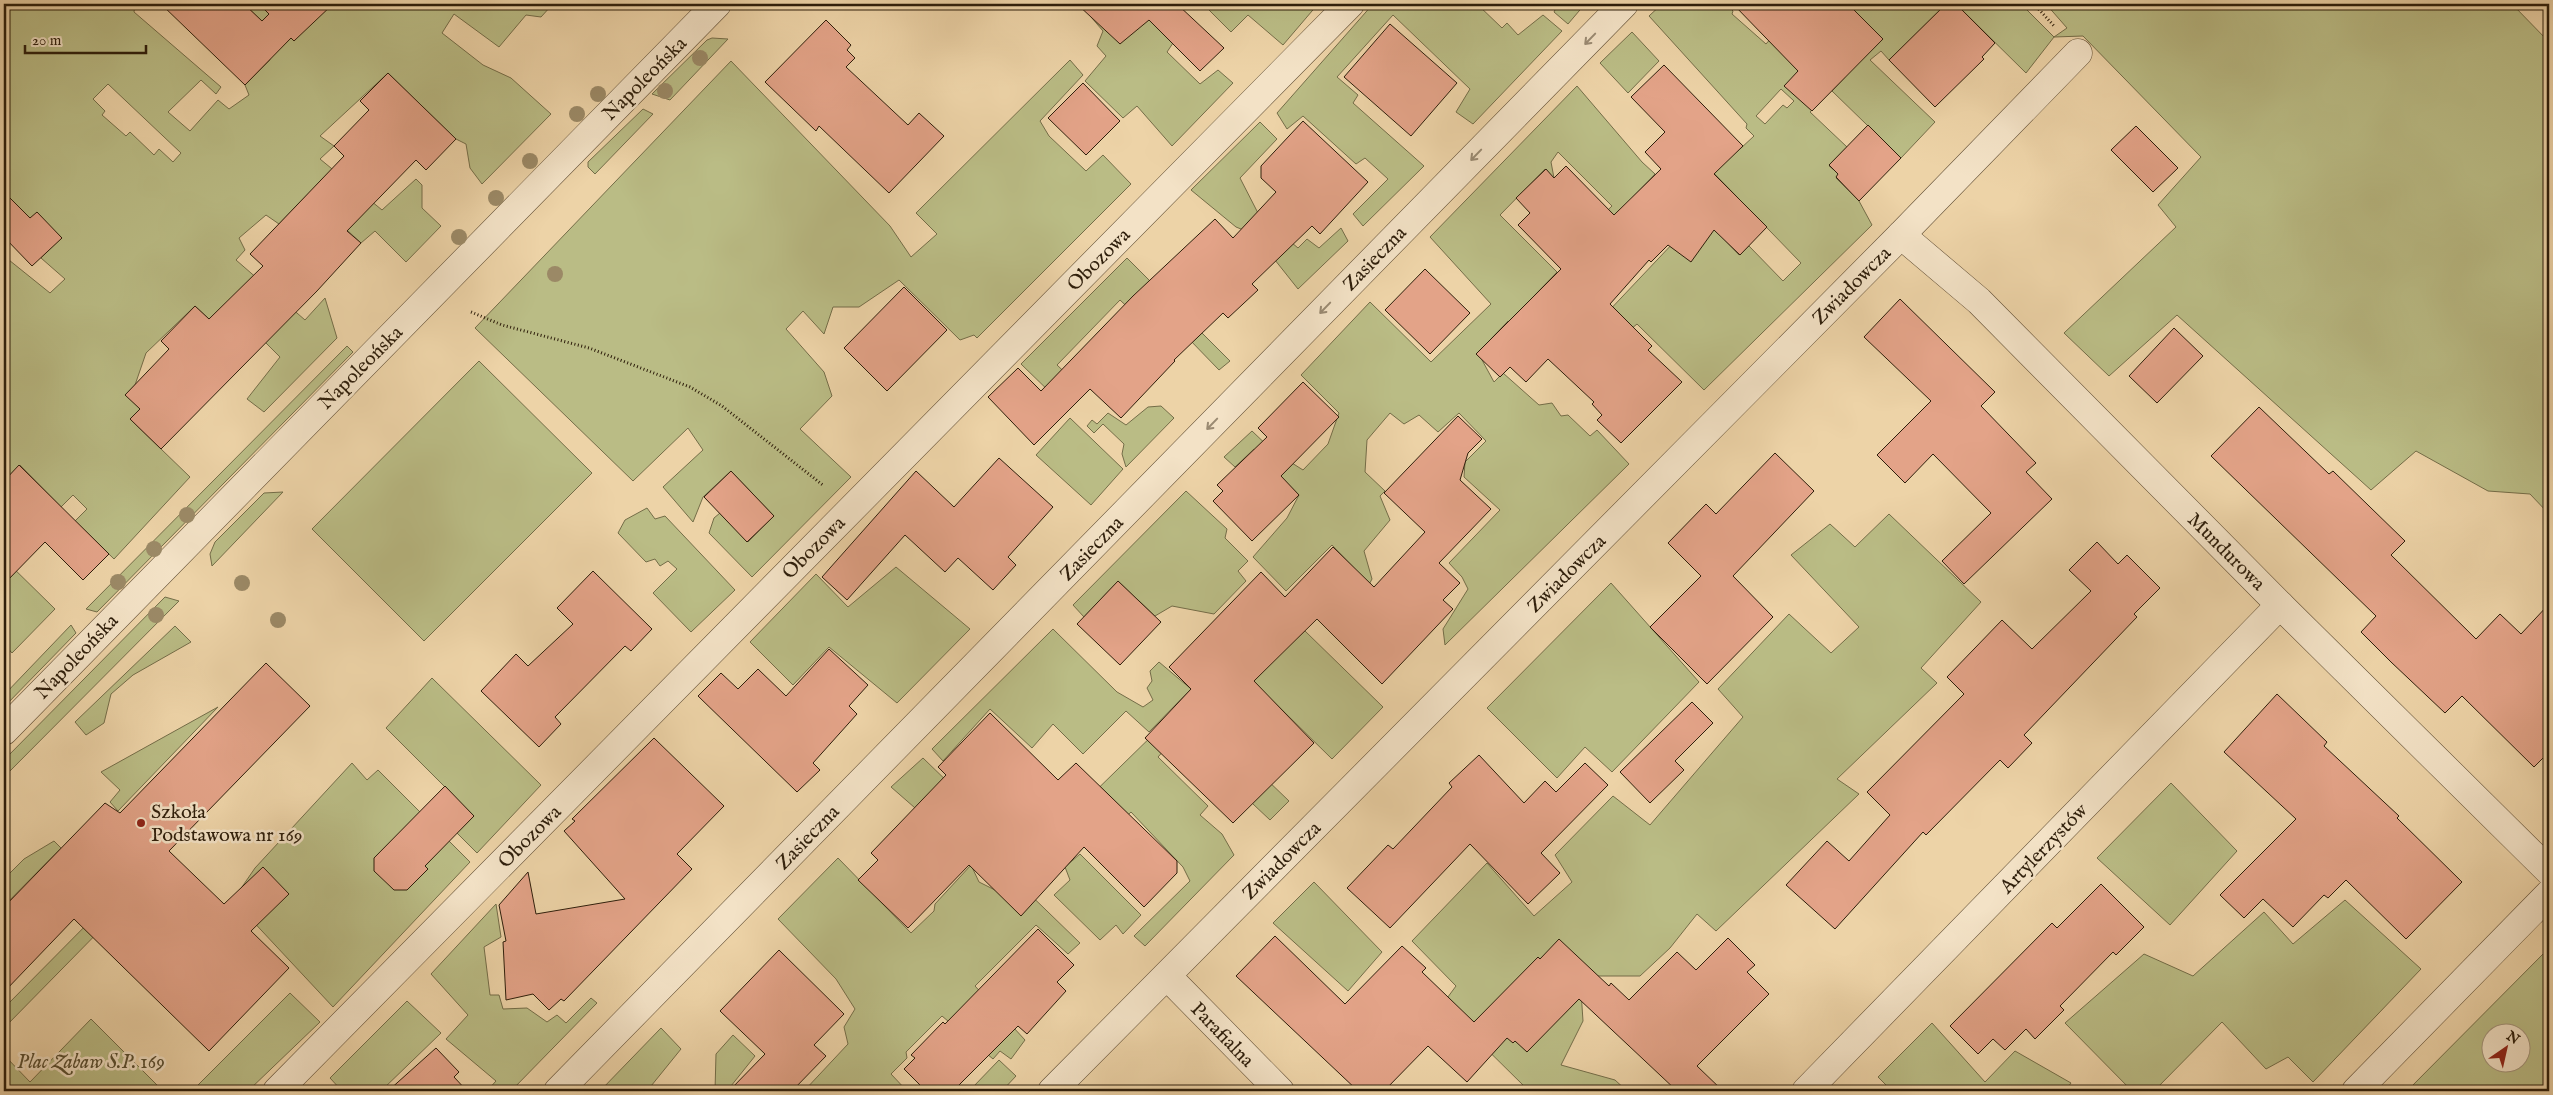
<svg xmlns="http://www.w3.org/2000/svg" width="2553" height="1095" font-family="'IM FELL English',serif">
  <rect width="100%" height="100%" fill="#edd3a7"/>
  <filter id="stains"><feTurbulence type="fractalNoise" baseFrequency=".004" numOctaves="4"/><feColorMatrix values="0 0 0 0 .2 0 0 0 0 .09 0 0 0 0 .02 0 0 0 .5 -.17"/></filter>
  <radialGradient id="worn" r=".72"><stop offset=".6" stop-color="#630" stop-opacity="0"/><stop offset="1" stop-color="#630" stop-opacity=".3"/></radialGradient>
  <!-- green -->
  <g fill="#babc85" stroke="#746d48" fill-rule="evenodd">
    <path d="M4 4H135L134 12 221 87 216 94 201 80 168 112 190 131 218 100 229 109 249 95 245 85 270 60 264 23 244 4H280L269 14 317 19 303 4H549L551 6 541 17 526 15 499 47 454 14 442 33 483 65 511 78 551 114 482 184 470 168 466 144 456 139 388 73 320 136 334 146 320 159 382 210 416 179 422 185V208L441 226 406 262 375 231 361 243 308 194 279 224 266 215 239 238 245 250 236 260 305 320 325 298 337 338 264 412 247 399 280 357 226 303 209 319 195 306 146 353 135 385 126 395 140 409 130 419 190 477 114 559 75 521 87 509 73 495 61 507 20 465 4 481V256L50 293 65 279 41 258 61 238 30 218 4 192ZM108 84 181 153 173 162 159 149 154 155 130 132 126 136 102 115 105 111 93 99Z"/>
    <polygon points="1106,4 1114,4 1124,14 1147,4 1173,43 1167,52 1200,84 1218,70 1233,83 1172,146 1137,106 1123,118 1085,81 1106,56 1097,46 1103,31 1091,17"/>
    <polygon points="1203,4 1318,4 1283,45 1248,15 1231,32"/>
    <polygon points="1373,4 1477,4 1502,28 1507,23 1518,35 1543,15 1562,31 1473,124 1456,112 1470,89 1393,15 1337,77 1358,95 1353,103 1424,166 1363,226 1353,214 1388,179 1365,158 1356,164 1303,116 1287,129 1277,113"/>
    <polygon points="1558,4 1585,4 1568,24 1554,12"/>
    <path d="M1662 4H1726L1733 11 1732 14 1766 44 1794 12 1806 7 1802 4H1815L1809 10 1857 13 1848 4H1946L1889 60 1881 51 1870 60 1935 122 1901 158 1832 91 1845 77 1810 112 1847 147 1829 166 1839 174 1836 178 1859 201 1872 225 1704 390 1637 324 1625 334 1604 316 1676 240 1582 235 1612 206 1558 152 1551 162 1554 178 1545 169 1500 215 1557 272 1534 296 1524 335 1508 321 1490 340 1482 360 1494 382 1503 373 1539 405 1552 403 1561 416 1568 415 1590 436 1597 430 1629 464 1445 645 1443 629 1468 589 1462 577 1449 563 1500 510 1464 477 1465 462 1486 441 1459 413 1438 432 1419 415 1404 424 1390 413 1367 440 1365 472 1385 491 1380 496 1390 520 1364 551 1372 579 1365 592 1355 569 1332 545 1286 591 1253 557 1287 518 1299 495 1254 449 1235 467 1224 457 1252 431 1273 451 1303 470 1328 444 1339 413 1301 375 1370 302 1431 362 1491 304 1430 237 1577 86 1642 162 1655 174 1632 198 1689 184 1722 237 1739 255 1749 246 1783 281 1801 263 1707 166 1732 142 1740 149 1754 136 1746 128 1747 124 1649 16ZM1781 89 1794 101 1787 108 1783 105 1765 124 1756 116Z"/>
    <polygon points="1956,4 2021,4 2054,37 2067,28 2046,4 2512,4 2549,42 2549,514 2530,494 2488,491 2416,451 2371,490 2177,315 2109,376 2064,333 2176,227 2158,205 2201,157 2083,36 2054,37 2026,73"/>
    <polygon points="1632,32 1659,61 1628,93 1600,63"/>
    <polygon points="712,38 728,39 670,100 652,94 707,40"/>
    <polygon points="1070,60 1083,75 1040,121 1049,136 1086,171 1103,155 1131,184 977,338 974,335 960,340 899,280 859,307 833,307 824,334 803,311 786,329 824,372 832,396 800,429 851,477 752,577 709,533 714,518 720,513 748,542 774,516 731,471 703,497 693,522 663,487 703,450 688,428 633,481 475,328 731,61 890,226 911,257 937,234 916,213"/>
    <polygon points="643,109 653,114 595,174 588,167 588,162"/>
    <polygon points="1260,122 1277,139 1240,178 1259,215 1298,248 1307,239 1319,248 1341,228 1348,241 1298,289 1271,255 1246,231 1236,227 1191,190"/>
    <polygon points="1127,258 1230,361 1219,370 1188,338 1137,316 1120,300 1057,365 1073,380 1056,398 1021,364"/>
    <polygon points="347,346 353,352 97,612 86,609"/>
    <polygon points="479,361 592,473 424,641 312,529"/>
    <polygon points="1161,406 1174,418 1126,467 1122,454 1124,444 1103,424 1094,433 1087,426 1092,420 1097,424 1108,413 1126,425 1148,407"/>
    <polygon points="1070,418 1123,469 1091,505 1036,455"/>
    <polygon points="1186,491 1227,529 1225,538 1248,561 1238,571 1246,581 1214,614 1172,606 1155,616 1118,581 1084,617 1073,605"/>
    <polygon points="283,492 212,566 210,554 215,542 264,493"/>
    <polygon points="647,508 655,519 665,516 735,590 691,632 653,593 677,569 668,561 660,566 655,559 646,562 618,533 625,520"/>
    <polygon points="1889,514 1981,602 1921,668 1937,683 1837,779 1859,794 1716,931 1697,914 1670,948 1640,976 1580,976 1583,1021 1561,1065 1615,1080 1627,1091 1529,1091 1442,1005 1456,986 1412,941 1487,863 1534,916 1572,882 1555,855 1613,796 1650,825 1743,717 1718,689 1789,614 1831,653 1859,627 1791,555 1830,524 1855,547"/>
    <polygon points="4,559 55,609 12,653 4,644"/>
    <polygon points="896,567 970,629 897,703 829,647 793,685 750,642 816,574 848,607"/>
    <polygon points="1611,583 1699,682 1612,772 1585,747 1557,778 1487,708"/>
    <polygon points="165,597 179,601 4,777 4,760"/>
    <polygon points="71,625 76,633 4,707 4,695"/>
    <polygon points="175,626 191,642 133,675 111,694 104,723 86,735 75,722"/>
    <polygon points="1053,629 1117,692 1143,707 1153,700 1147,688 1152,681 1150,671 1159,662 1191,689 1149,732 1126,711 1083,754 1053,724 1032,748 990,709 943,761 932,749"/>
    <polygon points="1305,631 1383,707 1332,759 1272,700 1260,711 1239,753 1289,801 1270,820 1219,772 1214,710"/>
    <polygon points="432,678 541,785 477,853 457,833 474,816 386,728"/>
    <polygon points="218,707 118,811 110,802 120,790 101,772"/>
    <polygon points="1162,726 1175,738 1158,757 1208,806 1200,815 1222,834 1234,855 1145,946 1134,936 1190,881 1183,867 1131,812 1100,842 1074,812"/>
    <polygon points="923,758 987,820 954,842 891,787"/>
    <polygon points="352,763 367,780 378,770 470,862 333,1007 233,900 255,868"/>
    <polygon points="2171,783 2237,851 2170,925 2097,858"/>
    <polygon points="54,841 61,848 4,906 4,879 24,859"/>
    <polygon points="1080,854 1141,915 1123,934 1116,925 1100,940 1054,895 1070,880 1065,867"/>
    <polygon points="838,858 911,933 934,911 935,904 971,865 979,882 995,890 1014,879 1080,943 1068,954 1036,925 975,986 1025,1040 1011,1059 1000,1051 993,1059 942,1016 906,1052 907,1058 891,1074 907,1091 804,1091 848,1044 844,1027 855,1009 836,979 778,919"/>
    <polygon points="1314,882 1382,952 1348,991 1273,923"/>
    <polygon points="2345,900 2421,969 2313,1082 2288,1057 2266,1069 2222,1022 2154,1091 2132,1091 2065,1023 2144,954 2193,976 2264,912 2293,944"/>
    <polygon points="107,904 116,914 4,1028 4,1008"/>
    <polygon points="496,904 501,937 484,947 490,995 499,995 503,1009 527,1008 547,1022 557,1015 566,1023 591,998 597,1003 511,1091 487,1091 496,1081 446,1039 468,1015 431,974"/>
    <path d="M2549 948V1091H2407ZM2520 1032V1062H2490V1032Z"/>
    <polygon points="290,993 320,1022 248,1091 192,1091"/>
    <polygon points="407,1001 441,1033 381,1091 342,1091 330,1078"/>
    <polygon points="91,1019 163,1091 4,1091 4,1055 30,1082"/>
    <polygon points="1932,1023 1985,1082 2015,1051 2071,1083 2065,1091 2026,1091 2024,1089 2021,1091 1892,1091 1878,1077"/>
    <polygon points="661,1028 681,1049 647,1091 600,1091"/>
    <polygon points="733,1035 755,1056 727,1091 715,1091 716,1054"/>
    <polygon points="999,1060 1016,1076 1002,1091 977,1091 973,1087"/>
  </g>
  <!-- building -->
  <g fill="#e3a388" stroke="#2e1e0b">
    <polygon points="161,4 244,4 262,21 269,14 259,4 333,4 294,41 291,38 245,85"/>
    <polygon points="1077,4 1177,4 1224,48 1200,71 1149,20 1120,44"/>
    <polygon points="1733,4 1848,4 1883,39 1812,111 1784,86 1798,71"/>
    <polygon points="1946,4 1956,4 1995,43 1982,57 1984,59 1935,107 1889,60"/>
    <polygon points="826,20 851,45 847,50 855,58 846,67 908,125 919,113 944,136 889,193 819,126 816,131 765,82"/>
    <polygon points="1390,24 1457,83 1411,136 1344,77"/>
    <polygon points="1664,65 1743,146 1714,174 1767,227 1740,255 1714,230 1691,262 1668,245 1651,262 1649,260 1610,304 1652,346 1648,350 1682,382 1621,443 1597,420 1602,415 1592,404 1594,402 1548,359 1526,382 1510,367 1500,377 1476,354 1561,269 1518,225 1530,213 1516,198 1546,169 1554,178 1566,166 1614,215 1661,169 1645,152 1665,132 1631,97"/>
    <polygon points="388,73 456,139 426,170 416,160 347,231 361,243 317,291 161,449 130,419 140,409 125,395 169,349 161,341 195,306 209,319 263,266 250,254 344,156 334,146 369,110 360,101"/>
    <polygon points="1083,83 1120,121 1086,155 1048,118"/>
    <polygon points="1303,121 1368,182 1320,234 1312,226 1252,284 1258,290 1228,318 1223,313 1174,360 1175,361 1121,418 1090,389 1034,445 988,397 1018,368 1041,391 1133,296 1215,219 1233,238 1276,192 1261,178 1261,166"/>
    <polygon points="1868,125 1901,158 1859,201 1836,177 1838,174 1829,165"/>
    <polygon points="2136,126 2178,168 2153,192 2111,150"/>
    <polygon points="4,192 30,218 37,212 62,238 32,266 4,237"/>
    <polygon points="1425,269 1470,313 1430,354 1385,310"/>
    <polygon points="904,287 947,330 887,391 844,348"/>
    <polygon points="1900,299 1995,392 1981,406 2036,463 2026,472 2052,499 1964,584 1942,561 1991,513 1933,454 1905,483 1877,455 1931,401 1864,337"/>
    <polygon points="2174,328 2203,356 2157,403 2129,376"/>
    <polygon points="1303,382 1339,417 1281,476 1299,495 1252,541 1213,501 1223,491 1217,485 1267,437 1258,428"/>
    <polygon points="2259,407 2329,474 2333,471 2405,541 2391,555 2476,639 2500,614 2521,634 2549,604 2549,752 2534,767 2462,696 2445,713 2391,662 2361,632 2376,616 2211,456"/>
    <polygon points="1458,416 1482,439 1468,453 1460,480 1491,509 1439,563 1460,583 1443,600 1453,609 1382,684 1317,619 1254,681 1314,743 1233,823 1145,738 1191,689 1169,667 1261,572 1285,597 1333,547 1374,587 1425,532 1384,493"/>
    <polygon points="1775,453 1814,491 1733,576 1773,617 1707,684 1650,627 1701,576 1668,543 1706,504 1716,514"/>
    <polygon points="999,458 1053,507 1008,557 1016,565 993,590 958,558 945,572 905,535 847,600 822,577 916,471 954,507"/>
    <polygon points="19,465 109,554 83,580 45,542 4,584 4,481"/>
    <polygon points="731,471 774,516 747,542 704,497"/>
    <polygon points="2097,542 2118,564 2127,555 2160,588 2134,614 2137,617 2024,735 2032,743 2008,768 2000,760 1926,835 1923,832 1835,929 1786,885 1827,841 1849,861 1890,815 1867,792 1964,694 1947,677 2002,620 2032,649 2091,591 2069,570"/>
    <polygon points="593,571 652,629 631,651 625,646 555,717 561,724 539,747 481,691 516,654 528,666 573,624 557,608"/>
    <polygon points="1118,581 1161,622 1120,665 1077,624"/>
    <polygon points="829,649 868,685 849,706 857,714 813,763 820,770 797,792 698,696 721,673 738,689 758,669 786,696"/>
    <polygon points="266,663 310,706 169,851 224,904 263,867 289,894 251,931 289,968 209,1051 74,919 4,992 4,907 105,803 120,813"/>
    <polygon points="2277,694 2327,742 2324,746 2399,816 2397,818 2462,882 2406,939 2346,880 2328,898 2324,895 2293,927 2263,899 2244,918 2220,895 2296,819 2224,752"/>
    <polygon points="1692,702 1713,723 1675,761 1684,770 1650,803 1620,772"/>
    <polygon points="990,713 1058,780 1076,763 1177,861 1177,873 1144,907 1084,847 1021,916 969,865 908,928 858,880 878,860 871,853 946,775 938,767"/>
    <polygon points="654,738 724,806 677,854 692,869 564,1001 561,999 549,1010 533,994 506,1000 503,942 506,941 499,905 528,872 536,914 625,899 564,831 575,821 572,819"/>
    <polygon points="1479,755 1524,803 1545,781 1556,792 1585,763 1608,785 1541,853 1560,873 1528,904 1470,844 1390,928 1347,888 1388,845 1393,849 1452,787 1449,783"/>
    <polygon points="445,786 474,816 425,866 428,869 407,890 394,890 374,871 374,858"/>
    <polygon points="2101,884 2144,927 2116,955 2113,952 2060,1006 2064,1010 2035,1039 2026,1029 2005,1050 1993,1039 1978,1054 1950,1026 2052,923 2057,928"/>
    <polygon points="1038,929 1074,965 1057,982 1066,991 1027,1034 1018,1026 953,1091 926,1091 904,1069 915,1058 911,1055 943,1022 945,1024"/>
    <polygon points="1275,936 1345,1004 1402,946 1426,968 1422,972 1474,1022 1538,957 1540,959 1559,939 1609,986 1611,983 1629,1000 1677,952 1696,970 1728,938 1755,965 1747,972 1769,994 1697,1066 1723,1091 1677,1091 1579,999 1527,1052 1515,1041 1513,1043 1507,1038 1467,1082 1428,1046 1384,1091 1358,1091 1236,976"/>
    <polygon points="779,950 844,1014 814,1045 826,1056 792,1091 729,1091 765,1054 720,1011"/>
    <polygon points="436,1048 459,1072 454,1077 467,1091 388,1091"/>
  </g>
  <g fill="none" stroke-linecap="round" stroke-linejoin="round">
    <defs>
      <g id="minor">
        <polyline points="1901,235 1979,301 2280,605 2549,871"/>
        <polyline points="4,731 717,4"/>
        <polyline points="1167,976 1280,1091"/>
        <polyline points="277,1091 1350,4"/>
        <polyline points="558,1091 1624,4"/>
        <polyline points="1052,1091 1901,235 2078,53"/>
        <polyline points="1806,1091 2280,605"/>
        <polyline points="2356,1091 2549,894"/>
      </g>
    </defs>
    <!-- minor casing -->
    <use href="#minor" stroke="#5e4b32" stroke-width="29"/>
    <!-- path -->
    <g stroke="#2e1e0b" stroke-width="3" stroke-dasharray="1 2.5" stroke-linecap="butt">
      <polyline points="2034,4 2055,27"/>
      <polyline points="471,312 502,325 589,348 690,387 722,406 824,486"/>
    </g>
    <!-- minor -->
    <use href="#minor" stroke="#f3e2c6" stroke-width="28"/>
  </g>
  <!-- trees -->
  <g fill="#9b8966">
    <circle cx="700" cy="58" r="8"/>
    <circle cx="665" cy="91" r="8"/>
    <circle cx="598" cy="94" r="8"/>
    <circle cx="577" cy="114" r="8"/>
    <circle cx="530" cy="161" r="8"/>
    <circle cx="496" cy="198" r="8"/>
    <circle cx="459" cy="237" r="8"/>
    <circle cx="555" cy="274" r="8"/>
    <circle cx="187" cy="515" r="8"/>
    <circle cx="154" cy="549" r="8"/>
    <circle cx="118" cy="582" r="8"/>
    <circle cx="242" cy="583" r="8"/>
    <circle cx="156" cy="615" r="8"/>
    <circle cx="278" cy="620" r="8"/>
  </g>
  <!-- one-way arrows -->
  <defs><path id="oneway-shaft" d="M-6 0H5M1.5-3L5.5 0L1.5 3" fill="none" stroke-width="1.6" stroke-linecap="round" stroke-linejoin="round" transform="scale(1.25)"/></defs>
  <g stroke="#9a8a72">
    <use href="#oneway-shaft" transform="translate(1590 39) rotate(134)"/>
    <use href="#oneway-shaft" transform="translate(1476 155) rotate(134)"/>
    <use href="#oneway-shaft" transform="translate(1325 308) rotate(134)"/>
    <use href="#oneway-shaft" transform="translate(1212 424) rotate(134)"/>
  </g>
  <!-- markers -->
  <circle fill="#8f2418" stroke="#f3e2c6" stroke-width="2" cx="141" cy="823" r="5"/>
  <g text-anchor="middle" stroke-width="5" stroke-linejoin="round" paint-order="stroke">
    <!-- street labels -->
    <g font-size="20" fill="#2e1e0b" stroke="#f3e2c6">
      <text transform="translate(644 78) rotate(-45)" y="7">Napoleońska</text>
      <text transform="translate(1374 258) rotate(-46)" y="7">Zasieczna</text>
      <text transform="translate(1098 259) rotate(-45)" y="7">Obozowa</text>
      <text transform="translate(1851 285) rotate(-45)" y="7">Zwiadowcza</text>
      <text transform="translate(360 367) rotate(-45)" y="7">Napoleońska</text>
      <text transform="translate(813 547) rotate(-45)" y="7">Obozowa</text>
      <text transform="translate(1091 548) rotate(-46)" y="7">Zasieczna</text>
      <text transform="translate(2227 551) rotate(45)" y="7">Mundurowa</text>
      <text transform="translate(1566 573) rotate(-45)" y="7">Zwiadowcza</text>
      <text transform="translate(76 656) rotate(-46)" y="7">Napoleońska</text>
      <text transform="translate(529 836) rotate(-45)" y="7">Obozowa</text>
      <text transform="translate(807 837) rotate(-46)" y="7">Zasieczna</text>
      <text transform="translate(2043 848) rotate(-46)" y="7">Artylerzystów</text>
      <text transform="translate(1281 860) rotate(-45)" y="7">Zwiadowcza</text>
      <text transform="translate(1223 1034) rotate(46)" y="7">Parafialna</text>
    </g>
    <!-- poi labels -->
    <g font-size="20" fill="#2e1e0b" stroke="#f3e2c6" text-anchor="start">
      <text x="151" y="818">Szkoła<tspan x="151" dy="23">Podstawowa nr 169</tspan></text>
    </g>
    <!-- park labels -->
    <g font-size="20" font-style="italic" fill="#584d30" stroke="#f3e2c6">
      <text x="91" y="1068">Plac Zabaw S.P. 169</text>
    </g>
  </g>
  <!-- margin -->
  <rect width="2553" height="1095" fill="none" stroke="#edd3a7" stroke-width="20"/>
  <rect x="5" y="5" width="2543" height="1085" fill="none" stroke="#2e1e0b" stroke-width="2.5"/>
  <rect x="10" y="10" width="2533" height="1075" fill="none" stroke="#2e1e0b"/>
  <!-- north arrow -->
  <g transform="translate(2506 1048) rotate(34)"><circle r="24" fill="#f3e2c6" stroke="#a4947b"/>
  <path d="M0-4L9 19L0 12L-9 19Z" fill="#8f2418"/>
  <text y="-8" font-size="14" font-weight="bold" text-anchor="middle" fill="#2e1e0b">N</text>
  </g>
  <!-- scale -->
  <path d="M25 45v8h121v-8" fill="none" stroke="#2e1e0b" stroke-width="2.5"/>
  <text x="32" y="45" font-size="15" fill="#2e1e0b" stroke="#f3e2c6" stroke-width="4" paint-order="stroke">20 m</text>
  <rect width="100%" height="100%" filter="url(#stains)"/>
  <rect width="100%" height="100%" fill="url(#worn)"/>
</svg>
